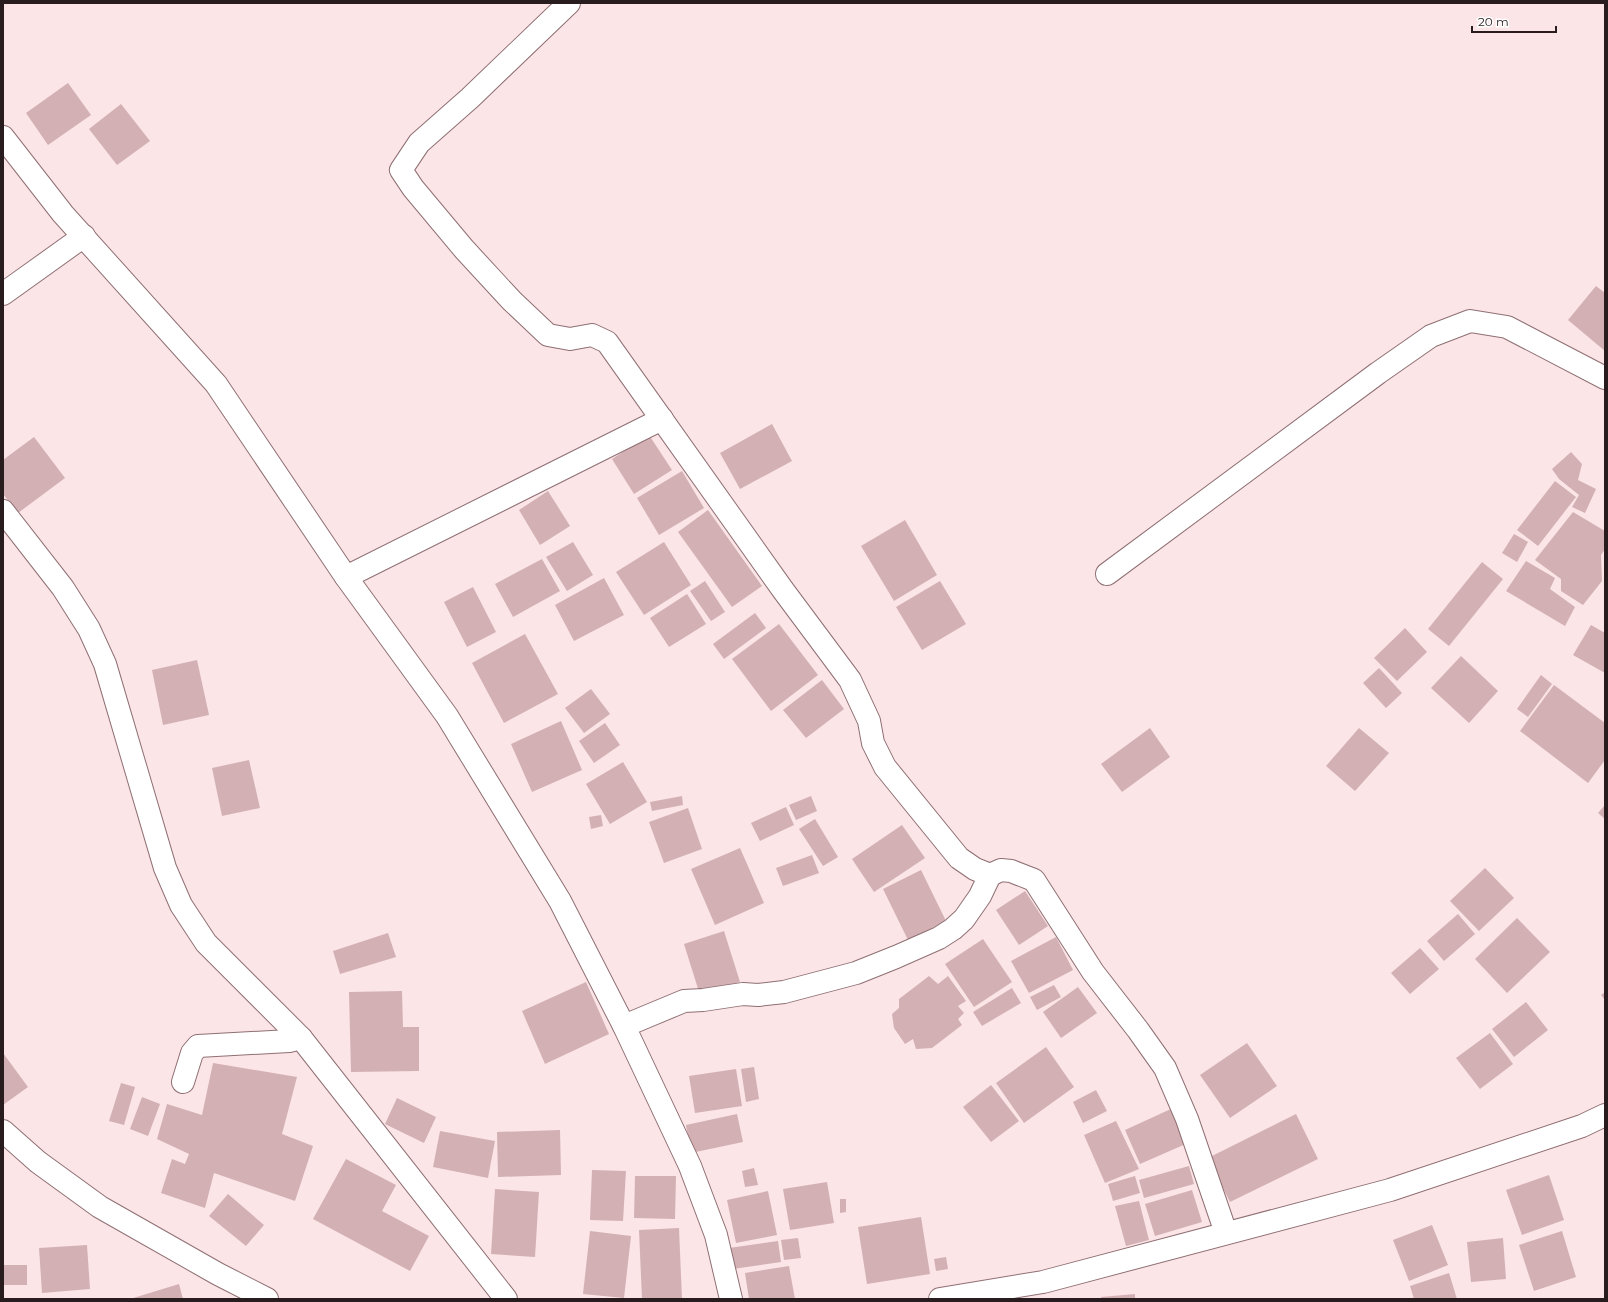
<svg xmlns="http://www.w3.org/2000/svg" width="1608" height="1302" font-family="Montserrat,sans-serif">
  <rect width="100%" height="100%" fill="#fbe5e7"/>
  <!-- building -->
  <g fill="#d3b0b4">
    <polygon points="68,83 91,115 48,145 26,113"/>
    <polygon points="121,104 150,141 117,165 89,129"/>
    <polygon points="1596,286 1605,293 1605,351 1568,320"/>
    <polygon points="772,424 792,461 740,489 720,453"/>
    <polygon points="649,435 672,470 634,494 612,459"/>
    <polygon points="34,437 65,478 18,513 3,494 3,460"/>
    <polygon points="1571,452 1582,464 1578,480 1596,489 1585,513 1572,507 1579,495 1559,479 1552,469"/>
    <polygon points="682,471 704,508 659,535 637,498"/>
    <polygon points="1555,481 1576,497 1538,546 1517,530"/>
    <polygon points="548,491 570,526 540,545 519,510"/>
    <polygon points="708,510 762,586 732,607 678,532"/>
    <polygon points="1573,512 1605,531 1605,549 1601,555 1602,581 1583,605 1561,591 1561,579 1535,560"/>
    <polygon points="905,520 937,575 894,601 861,546"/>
    <polygon points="1514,534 1528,542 1517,562 1502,553"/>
    <polygon points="573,542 593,575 567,591 546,557"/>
    <polygon points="664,542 691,585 644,615 616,572"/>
    <polygon points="542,559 560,591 513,617 495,584"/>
    <polygon points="1526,561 1555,578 1550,589 1575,607 1565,626 1506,591"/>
    <polygon points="1482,562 1503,579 1449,646 1428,629"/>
    <polygon points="604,578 624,615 574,641 555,605"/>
    <polygon points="705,581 725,612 711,621 690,591"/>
    <polygon points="940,581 966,624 922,650 896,607"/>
    <polygon points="473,587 496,632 467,647 444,602"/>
    <polygon points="687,594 706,624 669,647 650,618"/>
    <polygon points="755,613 766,628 724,659 713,644"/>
    <polygon points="779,624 818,675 771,711 732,659"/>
    <polygon points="1591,625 1605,633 1605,673 1573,655"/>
    <polygon points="1405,628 1427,652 1397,681 1374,658"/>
    <polygon points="525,634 558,694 504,723 472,663"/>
    <polygon points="1461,656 1498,691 1469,723 1431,688"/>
    <polygon points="197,660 209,715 163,725 152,670"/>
    <polygon points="1379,668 1402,693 1386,708 1363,683"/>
    <polygon points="1541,675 1552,684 1528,717 1517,709"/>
    <polygon points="822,680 844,709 806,738 783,710"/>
    <polygon points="1554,685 1605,723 1605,760 1588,783 1520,731"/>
    <polygon points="591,689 610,714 584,733 565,708"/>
    <polygon points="561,721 582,770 532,792 511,744"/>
    <polygon points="605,723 620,745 594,763 579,741"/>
    <polygon points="1150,728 1170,757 1122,792 1101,764"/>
    <polygon points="1359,728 1389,753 1355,791 1326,766"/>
    <polygon points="249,760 260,808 222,816 212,768"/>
    <polygon points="623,762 647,802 610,824 586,784"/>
    <polygon points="682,796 683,805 652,811 650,802"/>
    <polygon points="811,796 817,811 796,820 789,805"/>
    <polygon points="1605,805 1605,819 1598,813"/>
    <polygon points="786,807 794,825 760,841 751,823"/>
    <polygon points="688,808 702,849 664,863 649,822"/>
    <polygon points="601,815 603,826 591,829 589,817"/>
    <polygon points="815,819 838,857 823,866 799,829"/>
    <polygon points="902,825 925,858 874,892 852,859"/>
    <polygon points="740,848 764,903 715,925 691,869"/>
    <polygon points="812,855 819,873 783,886 776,868"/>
    <polygon points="1485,868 1514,898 1479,931 1450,901"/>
    <polygon points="921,870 946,921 908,940 883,889"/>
    <polygon points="1025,891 1048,926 1019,945 996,910"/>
    <polygon points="1458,914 1475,934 1444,961 1427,941"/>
    <polygon points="1517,918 1550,952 1507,993 1475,959"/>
    <polygon points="724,931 740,982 700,995 684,944"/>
    <polygon points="388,933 396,957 340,974 333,951"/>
    <polygon points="1056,937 1073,970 1029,993 1011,961"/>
    <polygon points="983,939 1012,982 974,1007 945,964"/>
    <polygon points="1420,948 1439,969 1410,994 1391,973"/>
    <polygon points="929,976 938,984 948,976 966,1001 958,1006 964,1013 958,1019 962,1025 932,1048 916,1049 913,1039 905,1044 894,1028 892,1014 899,1008 899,999"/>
    <polygon points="586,982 609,1034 545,1064 522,1011"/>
    <polygon points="1054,985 1061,997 1037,1010 1030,997"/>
    <polygon points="1078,987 1097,1013 1061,1038 1043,1012"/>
    <polygon points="1012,988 1021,1003 982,1026 973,1012"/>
    <polygon points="402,991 403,1027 419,1027 419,1071 351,1072 349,992"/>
    <polygon points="1605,992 1605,1000 1601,995"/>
    <polygon points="1526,1002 1548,1030 1514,1057 1492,1029"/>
    <polygon points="1490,1033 1513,1064 1480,1089 1456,1058"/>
    <polygon points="1247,1043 1277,1086 1230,1118 1200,1075"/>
    <polygon points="1046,1047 1074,1087 1024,1123 996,1083"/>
    <polygon points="3,1053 28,1087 3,1105"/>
    <polygon points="213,1063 297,1077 282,1134 313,1146 295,1201 214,1173 205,1208 161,1193 172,1159 185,1164 189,1154 157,1139 167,1104 202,1115"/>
    <polygon points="754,1067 759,1099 746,1102 741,1069"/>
    <polygon points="736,1069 742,1106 695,1113 689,1076"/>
    <polygon points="121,1083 135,1087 124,1125 109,1121"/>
    <polygon points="991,1085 1019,1121 991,1142 963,1107"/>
    <polygon points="1096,1090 1107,1111 1083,1123 1073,1102"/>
    <polygon points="142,1097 160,1104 148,1136 130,1129"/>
    <polygon points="397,1098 436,1117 424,1143 385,1124"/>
    <polygon points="1173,1108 1188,1143 1140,1164 1125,1130"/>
    <polygon points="737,1114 743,1142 691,1153 686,1125"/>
    <polygon points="1296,1114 1318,1159 1230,1202 1208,1158"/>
    <polygon points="1116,1121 1139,1169 1105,1183 1084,1135"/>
    <polygon points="560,1130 561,1175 498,1177 497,1132"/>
    <polygon points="440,1131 495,1141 488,1178 433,1167"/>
    <polygon points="346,1159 396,1185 382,1211 429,1236 410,1271 313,1219"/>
    <polygon points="1189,1166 1194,1184 1144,1198 1139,1180"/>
    <polygon points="754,1168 758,1185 745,1187 742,1171"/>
    <polygon points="592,1170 626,1171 623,1221 590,1220"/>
    <polygon points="1549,1175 1564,1220 1522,1235 1506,1190"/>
    <polygon points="635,1176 676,1176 675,1219 634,1218"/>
    <polygon points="1135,1176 1140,1193 1113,1201 1108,1184"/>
    <polygon points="827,1182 834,1223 790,1230 783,1189"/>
    <polygon points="495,1189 539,1192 535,1257 491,1254"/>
    <polygon points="1192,1190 1202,1222 1155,1236 1145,1204"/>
    <polygon points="768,1191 777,1235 736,1243 727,1200"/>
    <polygon points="228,1194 264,1225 246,1246 209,1216"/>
    <polygon points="840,1199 846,1199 846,1212 840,1213"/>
    <polygon points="1139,1201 1149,1240 1126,1246 1115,1206"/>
    <polygon points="921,1217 930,1274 867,1284 858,1227"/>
    <polygon points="1432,1225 1448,1265 1409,1281 1393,1240"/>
    <polygon points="679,1228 682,1299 642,1299 639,1230"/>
    <polygon points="590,1231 631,1236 624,1298 583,1294"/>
    <polygon points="1562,1231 1576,1277 1534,1291 1519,1245"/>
    <polygon points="798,1238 801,1258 784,1260 781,1240"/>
    <polygon points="1503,1238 1506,1279 1471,1282 1467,1242"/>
    <polygon points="778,1241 781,1262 733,1269 729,1248"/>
    <polygon points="87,1245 90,1289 42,1293 39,1248"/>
    <polygon points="946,1257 948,1269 936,1271 934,1259"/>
    <rect x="3" y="1265" width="24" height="20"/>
    <polygon points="789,1266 795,1299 749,1299 745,1273"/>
    <polygon points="1449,1273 1457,1299 1414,1299 1410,1286"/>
    <polygon points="179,1284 183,1299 130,1299"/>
    <polygon points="1135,1294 1135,1299 1101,1299 1101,1297"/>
  </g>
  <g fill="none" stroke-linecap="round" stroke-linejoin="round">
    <defs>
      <g id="minor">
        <polyline points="569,3 470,98 419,143 401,170 413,188 464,249 512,301 548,335 570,339 592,335 607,342 783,590 850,680 869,721 873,743 885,767 959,858 975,869 990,875 1001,870 1011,871 1034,880 1093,972 1138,1030 1165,1068 1187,1119 1226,1233"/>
        <polyline points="3,137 63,214 216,384 346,577 447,716 560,901 624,1026 690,1166 716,1235 731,1299"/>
        <polyline points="3,294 84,236"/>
        <polyline points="3,511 63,588 89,629 105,664 165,868 181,905 206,943 301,1038"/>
        <polyline points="1107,574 1378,373 1431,336 1470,321 1507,327 1605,378"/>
        <polyline points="346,577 662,419"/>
        <polyline points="624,1026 684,1001 703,1000 743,994 758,995 784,992 856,973 896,957 939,938 953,929 964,919 980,896 990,875"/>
        <polyline points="183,1082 192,1053 198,1046 289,1041 301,1038 506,1299"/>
        <polyline points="3,1131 38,1162 100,1207 218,1274 267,1299"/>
        <polyline points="940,1299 1043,1282 1390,1190 1582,1126 1605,1115"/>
      </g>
    </defs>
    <!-- minor casing -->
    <use href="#minor" stroke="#8f6f73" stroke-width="24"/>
    <!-- minor -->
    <use href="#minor" stroke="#fff" stroke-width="22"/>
  </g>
  <!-- border -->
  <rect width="1608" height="1302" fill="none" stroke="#291c1e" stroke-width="8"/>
  <!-- scale -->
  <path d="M1472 26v6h84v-6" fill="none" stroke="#291c1e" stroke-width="2"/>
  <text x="1478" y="26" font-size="12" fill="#291c1e" stroke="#ffffff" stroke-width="3" paint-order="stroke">20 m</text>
</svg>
